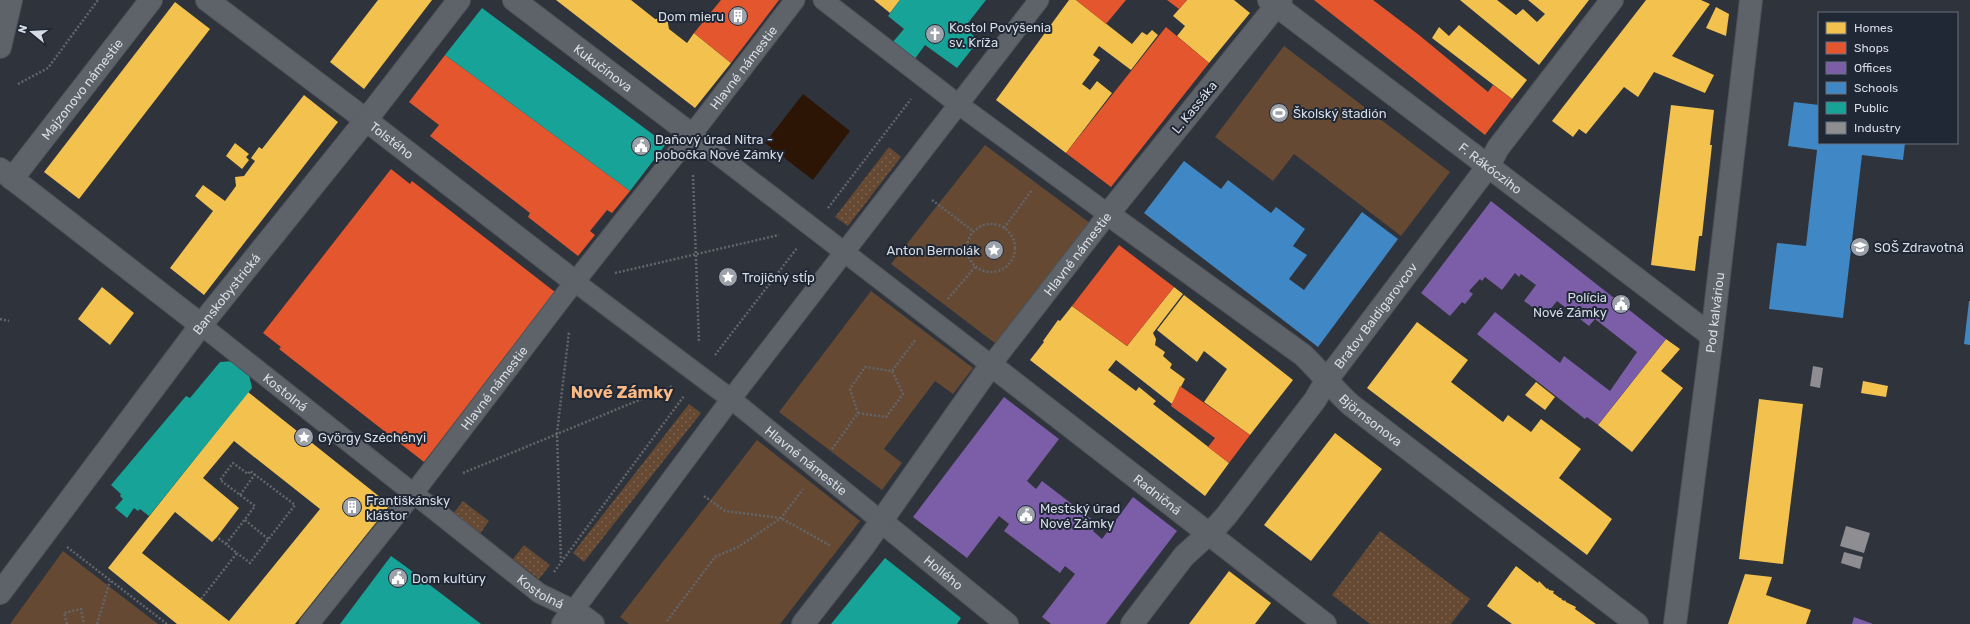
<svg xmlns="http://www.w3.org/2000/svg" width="1970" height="624" font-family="Rubik,sans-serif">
  <defs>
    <pattern id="grass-dots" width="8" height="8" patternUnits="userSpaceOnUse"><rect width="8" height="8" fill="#654932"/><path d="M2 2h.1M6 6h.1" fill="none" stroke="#7a6350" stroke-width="1.8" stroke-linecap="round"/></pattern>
  </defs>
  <rect width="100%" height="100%" fill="#2f333b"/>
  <!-- grass -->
  <g fill="url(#grass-dots)">
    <polygon points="889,147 901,157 848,226 835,217"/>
    <polygon points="689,404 701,413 584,562 573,553"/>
    <polygon points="463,501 489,521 479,535 452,515"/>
    <polygon points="1380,531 1470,599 1451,624 1370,624 1332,595"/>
    <polygon points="524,545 550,565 539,579 513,559"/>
  </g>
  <!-- park -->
  <g fill="#654932">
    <polygon points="1284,46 1450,172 1401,236 1294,154 1273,181 1215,137"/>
    <polygon points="985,145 1094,226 1000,347 891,264"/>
    <polygon points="871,291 973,368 953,394 935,381 884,449 902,463 882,490 779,412"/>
    <polygon points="757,440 860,521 780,624 629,624 620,617"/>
    <polygon points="63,551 158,624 10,624"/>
  </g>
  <!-- water -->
  <polygon fill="#2c1505" points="803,94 850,131 813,180 765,143"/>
  <!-- homes -->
  <g fill="#f2c14e" fill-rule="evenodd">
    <polygon points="378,0 432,0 364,89 330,62"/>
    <polygon points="556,0 631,0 655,19 667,18 669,29 687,43 694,33 731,63 695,108"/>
    <polygon points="874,0 900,0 890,13"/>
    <polygon points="1069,0 1076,0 1132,44 1142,32 1147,35 1152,30 1158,35 1131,70 1099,46 1093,55 1100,60 1082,84 1090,90 1097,81 1112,93 1066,153 996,100"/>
    <polygon points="1187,0 1234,0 1250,13 1209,63 1177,36 1185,26 1173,16"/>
    <polygon points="1460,0 1497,0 1516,15 1523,9 1537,22 1545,14 1528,0 1589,0 1539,65"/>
    <polygon points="1646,0 1701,0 1710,4 1672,56 1714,75 1705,93 1654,72 1638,97 1624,87 1586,134 1579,129 1573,137 1552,121"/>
    <polygon points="175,2 210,29 79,199 44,172"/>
    <polygon points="1716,7 1729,14 1726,36 1706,28"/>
    <polygon points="1459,25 1527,80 1512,99 1432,38 1439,27 1449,36"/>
    <polygon points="304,95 338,122 204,295 170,268 213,211 195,196 203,185 225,201 236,186 235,177 244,176 255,161 251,158 259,147 262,149"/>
    <polygon points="1671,105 1714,110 1710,145 1712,145 1702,236 1699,236 1695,271 1651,265"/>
    <polygon points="235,143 249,154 246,157 249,160 242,169 226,156"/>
    <polygon points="102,287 134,313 110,345 78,319"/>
    <polygon points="1174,287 1183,294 1153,333 1156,339 1155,345 1165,352 1163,356 1172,364 1170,368 1185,379 1172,404 1116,360 1108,370 1136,391 1139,387 1156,401 1153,404 1229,463 1205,496 1030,360 1044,342 1043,341 1058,320 1060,321 1072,306 1127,346"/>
    <polygon points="1184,295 1293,380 1250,435 1204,402 1227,369 1204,351 1197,362 1157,330"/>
    <polygon points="1417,322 1468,360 1451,382 1503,422 1508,415 1531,432 1541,419 1581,449 1559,478 1612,519 1587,555 1367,388"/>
    <polygon points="1666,339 1680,349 1661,371 1683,388 1632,452 1598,425"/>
    <polygon points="1863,381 1888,386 1886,397 1861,393"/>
    <polygon points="1536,382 1555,397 1545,410 1525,395"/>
    <path d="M248 392 390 505 295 624H177L108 568ZM234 441 320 509 229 621 142 553 175 512 212 542 217 537 239 508 203 478Z"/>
    <polygon points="1759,399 1803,404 1783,564 1739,559"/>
    <polygon points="1335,433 1382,469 1311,561 1264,525"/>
    <polygon points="1516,566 1538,583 1539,581 1547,589 1548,588 1549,590 1554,591 1553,593 1560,598 1562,598 1561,599 1564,601 1565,600 1566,602 1576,607 1575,609 1596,624 1512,624 1487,606"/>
    <polygon points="1229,571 1271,603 1255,624 1189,624"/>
    <polygon points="1745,574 1772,577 1766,595 1811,610 1806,624 1728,624"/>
  </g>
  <!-- shops -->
  <g fill="#e4572e">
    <polygon points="721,0 779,0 731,63 694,33"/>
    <polygon points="1076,0 1126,0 1106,24"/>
    <polygon points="1167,0 1187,0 1179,9"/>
    <polygon points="1314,0 1373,0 1419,35 1488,92 1493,85 1512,99 1485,135"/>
    <polygon points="1166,27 1209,63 1111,187 1066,153"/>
    <polygon points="445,55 630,191 612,213 607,210 590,231 595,235 578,256 528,217 530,213 430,136 439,125 409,102"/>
    <polygon points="391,169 410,184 412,181 555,292 424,462 279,349 281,347 263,333"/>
    <polygon points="1119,245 1174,287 1127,346 1072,306"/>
    <polygon points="1180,386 1250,435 1229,463 1208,447 1215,438 1171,406"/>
  </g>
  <!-- offices -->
  <g fill="#7b5ea7">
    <polygon points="1491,201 1666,339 1598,425 1587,417 1585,419 1477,334 1495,312 1560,363 1564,356 1610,391 1637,352 1595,319 1589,326 1557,301 1545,316 1524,301 1536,285 1521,274 1519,277 1515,273 1502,290 1485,277 1482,281 1480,279 1469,291 1473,294 1465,304 1462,302 1450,316 1421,293"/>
    <polygon points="1004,397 1059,439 1027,481 1036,489 1042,481 1098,524 1093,531 1102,539 1133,497 1177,531 1106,624 1051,624 1042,617 1075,574 1065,566 1060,573 1004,531 1009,524 999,516 967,558 913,517"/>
    <polygon points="1854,617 1873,624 1852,624"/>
  </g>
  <!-- schools -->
  <g fill="#3f88c5">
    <polygon points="1794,102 1819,105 1819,143 1905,143 1903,160 1862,155 1843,318 1769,309 1777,243 1806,246 1817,150 1788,146"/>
    <polygon points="1184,161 1221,189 1228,180 1271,213 1276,207 1305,229 1293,246 1307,255 1289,279 1304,290 1362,212 1398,239 1318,347 1144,213"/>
    <polygon points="1969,301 1970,301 1970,345 1964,344"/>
  </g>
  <!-- public -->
  <g fill="#17a398">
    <polygon points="900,0 986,0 964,28 979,40 957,68 925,45 914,60 892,43 904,29 888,16"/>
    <polygon points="482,8 666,144 630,191 445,55"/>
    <polygon points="234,361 249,375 252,388 149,516 140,509 138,511 134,508 127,518 115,508 123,499 120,496 121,494 111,485 186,396 190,398 220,362"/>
    <polygon points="391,556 405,566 481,624 340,624"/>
    <polygon points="885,558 961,618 957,624 831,624"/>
  </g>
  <!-- industry -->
  <g fill="#8d8d92">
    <polygon points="1813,366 1823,368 1820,388 1810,386"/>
    <polygon points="1846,526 1870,533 1864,553 1840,546"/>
    <polygon points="1844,552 1863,557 1860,569 1841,563"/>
  </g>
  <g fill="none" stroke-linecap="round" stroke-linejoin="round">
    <defs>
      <g id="pedestrian">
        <path id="s1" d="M692 135 991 365 1108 214 958 104 823 0"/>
        <path id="s2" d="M575 282 731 399 881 521"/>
        <path id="s3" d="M201 325 539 593 574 610 731 399 1039 0"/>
        <path id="s4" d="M309 624 413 494 563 297 703 120 795 0"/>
      </g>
      <g id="minor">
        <path id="s5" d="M207 0 366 120 575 282"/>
        <path id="s6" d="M514 0 692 135"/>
        <path id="s7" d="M1269 0 1712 336"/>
        <path id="s8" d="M1281 0 1108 214 1303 355C1320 371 1334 390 1351 405L1637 624"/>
        <polyline points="0,47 11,0"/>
        <polyline points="0,169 201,325"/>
        <path id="s9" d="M12 179 151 0"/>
        <path id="s10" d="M881 521 1007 624"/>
        <path id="s11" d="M0 593 201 325 366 120 459 0"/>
        <polyline points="563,624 574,610 593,624"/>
        <path id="s12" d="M803 624 863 547 991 365 1325 624"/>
        <path id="s13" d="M1132 624 1184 556 1217 526 1226 516 1315 400 1326 381 1489 165 1498 148 1612 0"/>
        <path id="s14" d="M1675 624 1712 336 1751 0"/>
      </g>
    </defs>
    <!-- pedestrian casing -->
    <use href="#pedestrian" stroke="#4e5258" stroke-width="21"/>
    <!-- minor casing -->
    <use href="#minor" stroke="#4e5258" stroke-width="24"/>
    <!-- path -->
    <g stroke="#62656b" stroke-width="2.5" stroke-dasharray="2 2" stroke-linecap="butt">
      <polyline points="18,84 48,68 98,0"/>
      <polyline points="693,175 699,343"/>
      <polyline points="932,200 973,231"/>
      <polyline points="828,208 911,99"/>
      <circle cx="991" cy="248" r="24"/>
      <polyline points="1004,228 1032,190"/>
      <polyline points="615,273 779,235"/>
      <polyline points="948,299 976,266"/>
      <polyline points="0,319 9,321"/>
      <polyline points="715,355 797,248"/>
      <polyline points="858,413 886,417 903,394 892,371"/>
      <polyline points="832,449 858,413 850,389 865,367 892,371 916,339"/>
      <polyline points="463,473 673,386"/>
      <polyline points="240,495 255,474"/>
      <polyline points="704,496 725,511 781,518 831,546"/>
      <polyline points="245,520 268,539"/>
      <polyline points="226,544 255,506 220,480 233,463 248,474 250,471 295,505 250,563 237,553"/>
      <polyline points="67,547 167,624"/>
      <polyline points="561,562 557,433 569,332"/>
      <polyline points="554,572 684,396"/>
      <polyline points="201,599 237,553 217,537"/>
      <polyline points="667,621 715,557 738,547 781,518 803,489"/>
      <polyline points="67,624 64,613 81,609 84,624"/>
      <polyline points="97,624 110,581"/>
    </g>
    <!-- pedestrian -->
    <use href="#pedestrian" stroke="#5e6269" stroke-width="19"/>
    <!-- minor -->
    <use href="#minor" stroke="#5e6269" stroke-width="22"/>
  </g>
  <!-- icons -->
  <defs>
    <symbol id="building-disc" viewBox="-11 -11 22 22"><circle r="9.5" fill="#9ca1aa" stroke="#202836"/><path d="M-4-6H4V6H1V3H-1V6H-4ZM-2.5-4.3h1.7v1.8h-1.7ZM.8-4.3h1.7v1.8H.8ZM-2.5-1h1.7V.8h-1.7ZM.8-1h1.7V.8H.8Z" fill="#fff"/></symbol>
    <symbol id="church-disc" viewBox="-11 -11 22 22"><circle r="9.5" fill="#9ca1aa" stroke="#202836"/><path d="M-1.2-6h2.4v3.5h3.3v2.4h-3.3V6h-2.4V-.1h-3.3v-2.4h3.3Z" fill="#fff"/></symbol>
    <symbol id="stadium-disc" viewBox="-11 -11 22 22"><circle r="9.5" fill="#9ca1aa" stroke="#202836"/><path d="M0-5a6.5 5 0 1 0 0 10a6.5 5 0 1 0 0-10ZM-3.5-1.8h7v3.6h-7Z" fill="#fff"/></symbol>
    <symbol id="civic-disc" viewBox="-11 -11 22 22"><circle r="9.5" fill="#9ca1aa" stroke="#202836"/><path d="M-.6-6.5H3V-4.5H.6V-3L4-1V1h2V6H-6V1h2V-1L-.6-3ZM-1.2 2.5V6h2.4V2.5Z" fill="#fff"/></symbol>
    <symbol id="school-disc" viewBox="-11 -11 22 22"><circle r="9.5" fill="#9ca1aa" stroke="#202836"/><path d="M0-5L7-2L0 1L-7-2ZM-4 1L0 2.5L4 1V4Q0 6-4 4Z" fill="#fff"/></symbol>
    <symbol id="sight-disc" viewBox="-11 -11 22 22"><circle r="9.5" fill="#9ca1aa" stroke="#202836"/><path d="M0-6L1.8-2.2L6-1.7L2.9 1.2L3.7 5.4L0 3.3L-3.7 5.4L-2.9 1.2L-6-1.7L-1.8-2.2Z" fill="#fff"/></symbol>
  </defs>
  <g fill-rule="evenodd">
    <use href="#building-disc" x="727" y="5" width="22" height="22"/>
    <use href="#church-disc" x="924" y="23" width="22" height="22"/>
    <use href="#stadium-disc" x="1268" y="102" width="22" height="22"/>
    <use href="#civic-disc" x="630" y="135" width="22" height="22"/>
    <use href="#school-disc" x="1849" y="236" width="22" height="22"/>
    <use href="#sight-disc" x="983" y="239" width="22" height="22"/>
    <use href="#sight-disc" x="717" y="266" width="22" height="22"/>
    <use href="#civic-disc" x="1610" y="293" width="22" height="22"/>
    <use href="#sight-disc" x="293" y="426" width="22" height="22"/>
    <use href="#building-disc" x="341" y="496" width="22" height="22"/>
    <use href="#civic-disc" x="1015" y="504" width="22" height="22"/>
    <use href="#civic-disc" x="387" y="567" width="22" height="22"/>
  </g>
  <g text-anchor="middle" stroke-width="4" stroke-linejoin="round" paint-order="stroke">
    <!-- poi labels -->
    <g font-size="13" fill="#d6dce5" stroke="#202836" text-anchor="start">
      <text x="724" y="21" text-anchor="end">Dom mieru</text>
      <text x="949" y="32">Kostol Povýšenia<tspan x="949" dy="15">sv. Kríža</tspan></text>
      <text x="1293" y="118">Školský štadión</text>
      <text x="655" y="144">Daňový úrad Nitra -<tspan x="655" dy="15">pobočka Nové Zámky</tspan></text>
      <text x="1874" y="252">SOŠ Zdravotná</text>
      <text x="980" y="255" text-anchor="end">Anton Bernolák</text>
      <text x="742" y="282">Trojičný stĺp</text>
      <text x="1607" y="302" text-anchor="end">Polícia<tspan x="1607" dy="15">Nové Zámky</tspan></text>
      <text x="318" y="442">György Széchényi</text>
      <text x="366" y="505">Františkánsky<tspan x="366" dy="15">kláštor</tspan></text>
      <text x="1040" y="513">Mestský úrad<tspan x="1040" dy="15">Nové Zámky</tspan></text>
      <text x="412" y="583">Dom kultúry</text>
    </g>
    <!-- street labels -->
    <g font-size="13" fill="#d6dce5" stroke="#202836">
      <text dy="5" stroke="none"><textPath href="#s6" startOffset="112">Kukučínova</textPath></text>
      <text dy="5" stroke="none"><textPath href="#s4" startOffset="706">Hlavné námestie</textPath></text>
      <text dy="5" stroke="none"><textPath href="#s9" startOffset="114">Majzonovo námestie</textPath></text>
      <text transform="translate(1194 107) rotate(-51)" y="5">L. Kassáka</text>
      <text dy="5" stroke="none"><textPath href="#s5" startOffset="232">Tolstého</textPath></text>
      <text dy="5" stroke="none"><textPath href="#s7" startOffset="278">F. Rákócziho</textPath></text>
      <text dy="5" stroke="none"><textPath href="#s1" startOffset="518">Hlavné námestie</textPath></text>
      <text dy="5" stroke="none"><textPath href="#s11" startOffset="375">Banskobystrická</textPath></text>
      <text dy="5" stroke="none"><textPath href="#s14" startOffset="314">Pod kalváriou</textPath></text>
      <text dy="5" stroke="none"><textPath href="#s13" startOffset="394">Bratov Baldigarovcov</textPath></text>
      <text dy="5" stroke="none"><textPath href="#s4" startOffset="300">Hlavné námestie</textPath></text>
      <text dy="5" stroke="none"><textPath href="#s3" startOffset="108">Kostolná</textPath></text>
      <text dy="5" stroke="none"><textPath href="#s8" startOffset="610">Björnsonova</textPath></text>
      <text dy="5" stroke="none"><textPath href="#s2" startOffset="292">Hlavné námestie</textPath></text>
      <text dy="5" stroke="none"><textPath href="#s12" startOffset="531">Radničná</textPath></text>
      <text dy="5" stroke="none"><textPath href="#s10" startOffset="81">Hollého</textPath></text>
      <text dy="5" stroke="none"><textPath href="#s3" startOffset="432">Kostolná</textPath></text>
    </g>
    <!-- district labels -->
    <g font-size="17" font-weight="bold" fill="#f8b984" stroke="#202836">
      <text x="622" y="398">Nové Zámky</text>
    </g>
  </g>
  <!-- legend -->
  <rect x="1818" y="12" width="140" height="132" fill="#202836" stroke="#69707c"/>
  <rect x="1826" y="22" width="20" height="12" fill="#f2c14e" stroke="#69707c"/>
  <text x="1854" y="32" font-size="12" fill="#d6dce5">Homes</text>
  <rect x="1826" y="42" width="20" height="12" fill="#e4572e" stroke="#69707c"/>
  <text x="1854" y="52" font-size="12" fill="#d6dce5">Shops</text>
  <rect x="1826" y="62" width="20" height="12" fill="#7b5ea7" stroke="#69707c"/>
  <text x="1854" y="72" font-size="12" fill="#d6dce5">Offices</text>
  <rect x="1826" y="82" width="20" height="12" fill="#3f88c5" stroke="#69707c"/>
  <text x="1854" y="92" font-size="12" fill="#d6dce5">Schools</text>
  <rect x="1826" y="102" width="20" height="12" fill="#17a398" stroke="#69707c"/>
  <text x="1854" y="112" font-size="12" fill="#d6dce5">Public</text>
  <rect x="1826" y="122" width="20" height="12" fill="#8d8d92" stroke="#69707c"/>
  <text x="1854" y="132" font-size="12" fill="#d6dce5">Industry</text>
  <!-- north arrow -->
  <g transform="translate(32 32) rotate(288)" stroke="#202836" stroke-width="3" paint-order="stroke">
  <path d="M0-3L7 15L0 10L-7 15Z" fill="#d6dce5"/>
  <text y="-6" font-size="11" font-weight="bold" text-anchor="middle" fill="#d6dce5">N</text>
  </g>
</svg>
